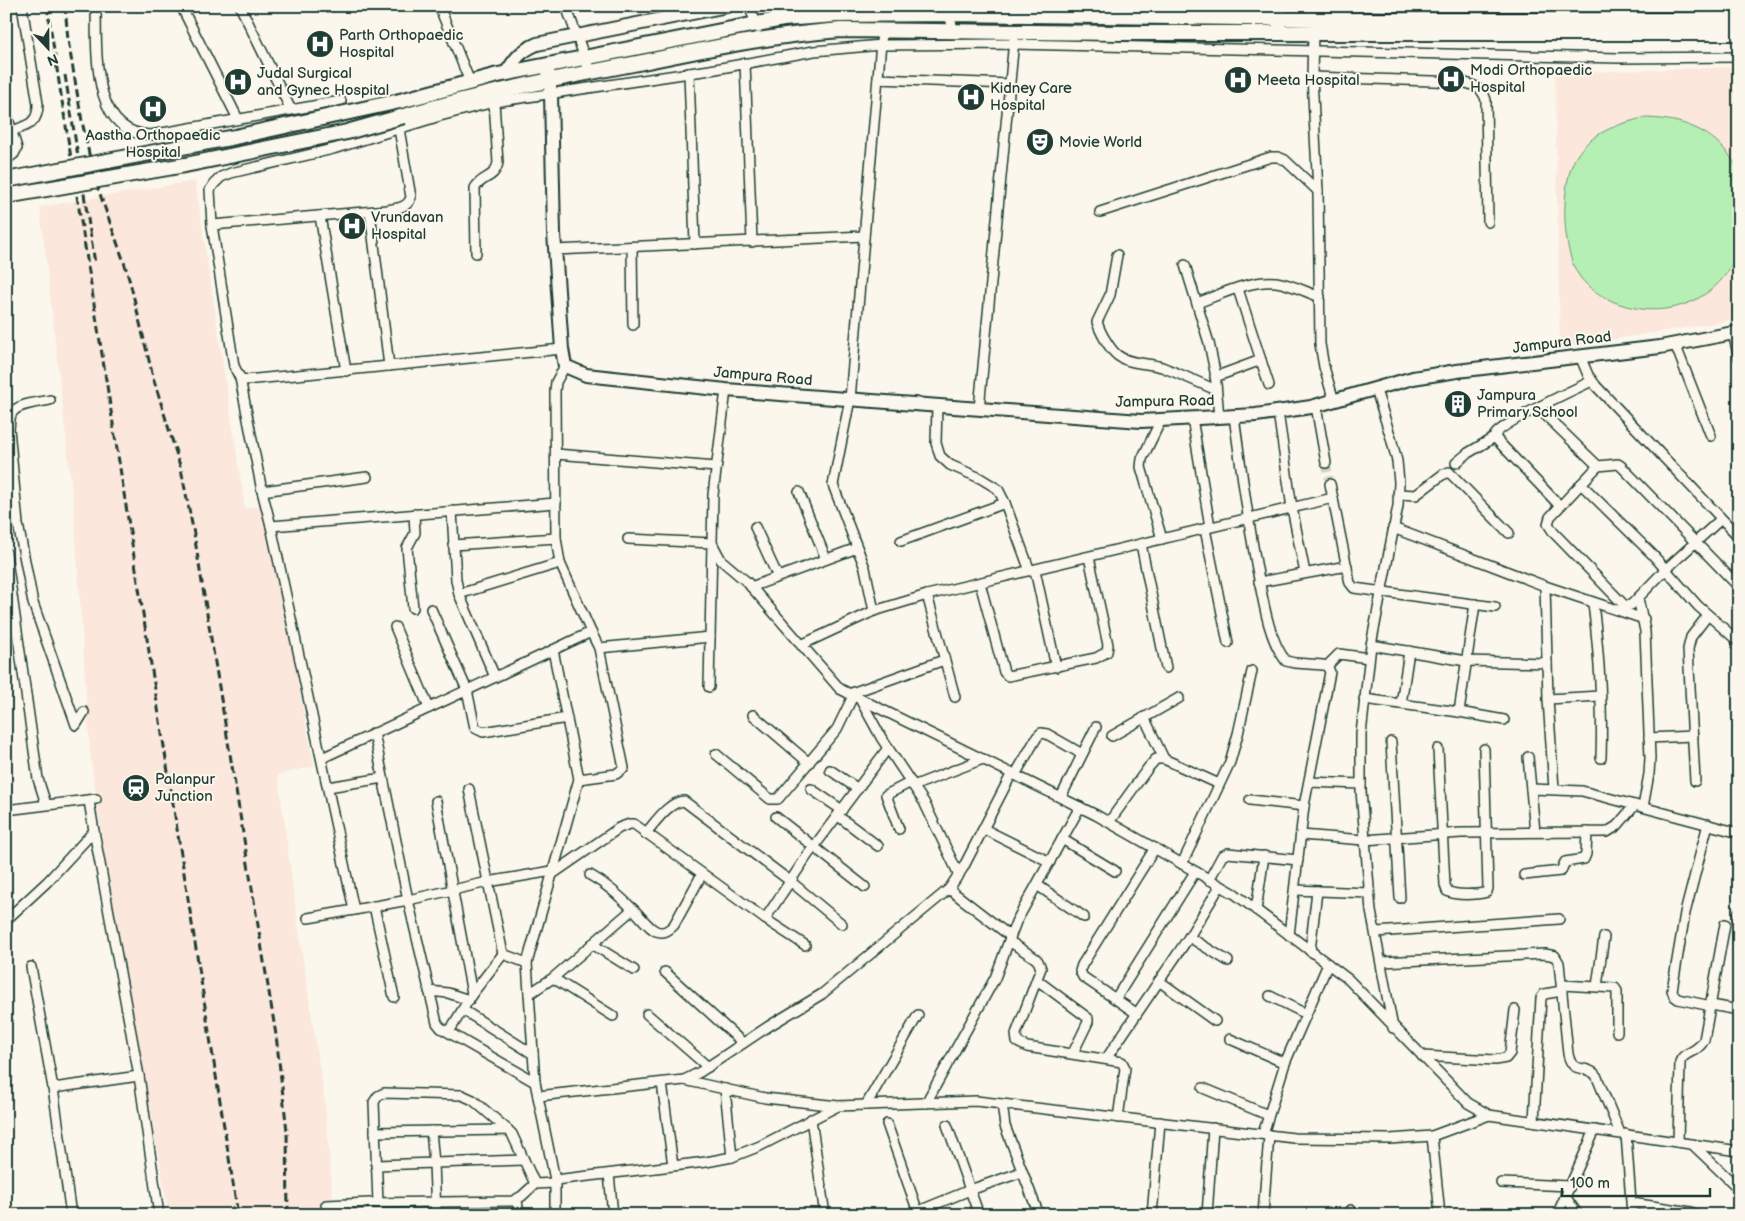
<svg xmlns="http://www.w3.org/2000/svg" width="1745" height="1221" font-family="'Balsamiq Sans',sans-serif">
  <rect width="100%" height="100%" fill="#fbf7ec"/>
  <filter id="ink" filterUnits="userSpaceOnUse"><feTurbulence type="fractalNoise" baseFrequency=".02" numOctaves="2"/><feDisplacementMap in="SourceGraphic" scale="10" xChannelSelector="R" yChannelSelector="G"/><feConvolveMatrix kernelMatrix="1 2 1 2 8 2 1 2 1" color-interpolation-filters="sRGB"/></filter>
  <g filter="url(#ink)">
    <!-- built -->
    <g fill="#fbe7db">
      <polygon points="1739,67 1739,319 1560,348 1555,73"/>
      <polygon points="195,181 245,508 264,506 314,766 278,775 298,926 325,1103 334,1215 169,1215 105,859 90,752 74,508 40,207"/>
    </g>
    <!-- green -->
    <path fill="#b6efb3" stroke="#6a9674" d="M1643 118C1674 118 1704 126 1725 150 1730 156 1736 164 1739 172 1741 183 1739 202 1739 214 1739 226 1741 240 1737 251 1728 284 1697 305 1665 309 1636 313 1598 301 1580 277 1561 252 1560 183 1576 157 1590 133 1618 124 1643 118Z"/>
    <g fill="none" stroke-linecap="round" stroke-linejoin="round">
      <!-- street-tunnel -->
      <polyline stroke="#cfd2c7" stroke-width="9" stroke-dasharray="9 4.5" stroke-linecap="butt" points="1326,463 1330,484"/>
      <defs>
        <g id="street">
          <path d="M96 6C97 49 90 134 151 135L341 101"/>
          <polyline points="181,6 238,119"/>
          <polyline points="240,6 291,110"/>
          <polyline points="439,6 470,82"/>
          <polyline points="566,6 590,72"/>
          <polyline points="749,6 758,28"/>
          <polyline points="946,6 954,31"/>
          <polyline points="1313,32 1312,77 1318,191 1320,344 1324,367 1334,401"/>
          <polyline points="745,63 752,242"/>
          <polyline points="689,73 695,244"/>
          <path d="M1312 77 1462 82C1474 85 1482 87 1486 100L1488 222"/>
          <polyline points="878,79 1010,84"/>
          <polyline points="6,112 17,148 14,154 6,160"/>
          <path d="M12 131C28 125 38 124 38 104L22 6"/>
          <polyline points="370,212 389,366"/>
          <polyline points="1100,212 1271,157 1278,157 1285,160 1318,191"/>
          <polyline points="320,216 346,371"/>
          <path d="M212 225 387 210C397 208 408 208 411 197L399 129"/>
          <polyline points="632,247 633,325"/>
          <polyline points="555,250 864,236"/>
          <path d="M476 253 475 188C482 175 494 180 498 163L494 102"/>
          <path d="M1117 255 1110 295 1097 322C1100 332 1109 348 1117 355 1128 364 1149 363 1162 367 1180 374 1198 382 1216 390"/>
          <polyline points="1185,265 1209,343 1215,372 1219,417"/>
          <polyline points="1238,289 1269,385"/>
          <path d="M1197 303C1219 295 1252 279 1276 282 1291 284 1306 292 1320 297"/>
          <polyline points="1733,333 1739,358"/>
          <polyline points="1675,344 1711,436"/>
          <polyline points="562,349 246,380 240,378 234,366 212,225 210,190 214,184 221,177 231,173 333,149 440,116 494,102 710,70 814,51 881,45 1013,44 1619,58 1739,57"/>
          <polyline points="1580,356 1588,375 1596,386 1739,537"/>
          <polyline points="1215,377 1261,360"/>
          <polyline points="240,378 262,491 271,526 354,910 408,900 437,1023 441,1028 535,1082"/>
          <polyline points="726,390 713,495 712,543 721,560 747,582 840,689 1096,815 1235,894 1348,979 1468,1103 1489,1115 1739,1151"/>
          <polyline points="1376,390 1391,438 1397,461 1399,482 1398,506 1371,645 1361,734 1361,791 1371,911 1393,1028"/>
          <path d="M50 400C39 403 18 403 12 413 9 418 10 424 9 429L18 524 33 603 76 725 84 712"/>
          <polyline points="937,406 936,443 940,456 950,465 980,478 998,489 1005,503 1030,571"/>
          <polyline points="1316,406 1326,463"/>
          <polyline points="1538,408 1598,466 1618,464 1621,466 1739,587"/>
          <polyline points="979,409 1014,40"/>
          <polyline points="1278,412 1292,508 1305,573"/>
          <path d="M1234 416C1241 469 1248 522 1258 574 1263 600 1269 641 1286 661L1295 663 1323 665 1327 666 1330 672 1304 806 1289 935"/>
          <polyline points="1192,418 1210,527"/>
          <polyline points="1161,420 1142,459 1141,467 1162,539"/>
          <polyline points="556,454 716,467"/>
          <polyline points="1456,463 1468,453 1495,437"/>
          <polyline points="1598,466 1550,517 1548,524 1554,533 1625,606 1631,605 1634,602 1665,570 1721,519"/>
          <polyline points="1330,484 1350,583 1354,588 1495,607"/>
          <polyline points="1581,484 1652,554 1698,606 1739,642"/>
          <polyline points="262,491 367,477"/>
          <polyline points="799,492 826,559"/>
          <polyline points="1398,494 1416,495 1442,475 1449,472 1509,533"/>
          <path d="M1560 506 1497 440 1495 435C1501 423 1575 389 1592 381"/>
          <polyline points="452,511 456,580 459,594 495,677"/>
          <polyline points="271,526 556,503"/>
          <polyline points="755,527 778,577"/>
          <polyline points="1393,528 1545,586 1644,619"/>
          <polyline points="1205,529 1228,643"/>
          <polyline points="628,539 712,543 709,687"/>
          <polyline points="901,541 1005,503"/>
          <polyline points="1141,544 1166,668"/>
          <polyline points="453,545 556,538"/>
          <polyline points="6,553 38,779 46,804"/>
          <polyline points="1035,570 1056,667"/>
          <polyline points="1259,582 1347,566"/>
          <polyline points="980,583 1004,672 1008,676 1096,658 1107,652 1108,645 1089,557"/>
          <polyline points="1545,586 1548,699 1554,789"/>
          <polyline points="751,587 857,548"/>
          <polyline points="459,594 560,563"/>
          <polyline points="927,595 955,697"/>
          <polyline points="1638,598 1645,631 1650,758 1649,774 1643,807"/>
          <path d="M1593 603C1599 654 1603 706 1601 758"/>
          <polyline points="413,608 407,548 415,533 414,514"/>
          <polyline points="431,609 467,690 475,728 483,732 567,718"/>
          <polyline points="874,611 865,568 833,485 850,399 882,31"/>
          <polyline points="395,627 429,708"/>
          <polyline points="801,645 874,611 927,595 1333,498"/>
          <polyline points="1371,645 1466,661 1547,663"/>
          <polyline points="599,648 710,637"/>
          <polyline points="1327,666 1339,654 1369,658"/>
          <polyline points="849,694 944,660"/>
          <polyline points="860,699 882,739 924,802 959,875"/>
          <polyline points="1364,699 1459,712 1504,720"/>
          <polyline points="1548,699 1600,696"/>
          <polyline points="1401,704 1409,651"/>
          <polyline points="1459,712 1475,604"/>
          <polyline points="753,715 809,763"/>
          <polyline points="1144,717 1164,759"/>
          <polyline points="374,733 408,900 488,882 552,871"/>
          <polyline points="1112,736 1179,698"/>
          <polyline points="1649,738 1693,736"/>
          <polyline points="1391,742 1400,898"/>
          <path d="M1438 749 1445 885 1447 891C1456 896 1477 895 1487 892L1488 888 1484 749"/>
          <polyline points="716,754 770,799 778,799 837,729 853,696"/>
          <polyline points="1528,757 1535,832"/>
          <polyline points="322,758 553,650"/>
          <polyline points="830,770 858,789"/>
          <polyline points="1015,775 1037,737 1041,733 1047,734 1082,754"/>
          <polyline points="579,779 616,774 624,768 599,648 591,632"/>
          <polyline points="1695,781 1688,649 1691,637 1708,615"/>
          <polyline points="1309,782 1361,784"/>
          <polyline points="913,786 983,759"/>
          <polyline points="328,787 383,778"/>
          <polyline points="469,789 503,954"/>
          <polyline points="811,789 842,810"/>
          <polyline points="1531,789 1582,791 1739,833"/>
          <polyline points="1061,797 1096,727"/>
          <polyline points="1250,800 1304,806"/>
          <polyline points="436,801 472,994"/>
          <polyline points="6,810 96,799"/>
          <polyline points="838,816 878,846"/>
          <polyline points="776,817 865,887"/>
          <polyline points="1109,822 1148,768 1156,759 1164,759 1219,784"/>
          <polyline points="1708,824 1685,913 1672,990 1674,996 1678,999 1711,1006"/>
          <polyline points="899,829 886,795 911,782"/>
          <polyline points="984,829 1050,862"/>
          <polyline points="94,831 139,1076 159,1215"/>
          <path d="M645 834C655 823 668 802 684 801L790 881 842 924"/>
          <polyline points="1301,835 1364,840 1461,833 1607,832 1617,826 1635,805"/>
          <polyline points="1062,839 1115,871"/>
          <polyline points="1182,864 1230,762 1238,734 1252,671"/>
          <polyline points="551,875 619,828 630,824 634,824 765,919 805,945"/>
          <path d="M590 875C608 885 621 898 636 912 642 918 649 928 656 931 664 934 669 930 674 925L702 874"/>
          <polyline points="1524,875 1561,871 1565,862 1584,859 1586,854 1587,832"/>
          <polyline points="1209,880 1222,856 1228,853 1298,860"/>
          <polyline points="1037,885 1084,917"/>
          <polyline points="949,889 1010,936"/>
          <polyline points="1295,890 1369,893"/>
          <polyline points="374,906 394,997"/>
          <polyline points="1256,910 1264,856"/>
          <polyline points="1738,914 1739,912"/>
          <polyline points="308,918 354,910"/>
          <polyline points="765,919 807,856 888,748"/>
          <polyline points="6,920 47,882 94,831 89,801"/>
          <polyline points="1376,932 1559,919"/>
          <polyline points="1189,937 1228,961"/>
          <polyline points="1009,941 1035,958 1038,961 1041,968 1016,1034 1017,1042 1027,1047 1122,1062 1125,1068 1118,1118"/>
          <polyline points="592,944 634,970"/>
          <polyline points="1310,951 1317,891"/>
          <path d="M1382 962 1545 954 1555 956 1559 963 1568 1054C1573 1076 1585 1063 1596 1075L1620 1133"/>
          <polyline points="31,967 53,1088 71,1215"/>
          <polyline points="665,972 743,1043"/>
          <polyline points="553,978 613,1016"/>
          <polyline points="1037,980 1088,1018 1088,1022 1073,1053"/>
          <polyline points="1159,981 1215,1021"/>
          <polyline points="1562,985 1615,988 1617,991 1617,1032"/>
          <polyline points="1597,986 1604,937"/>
          <polyline points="429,991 448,993 469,1000"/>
          <polyline points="529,994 553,978 633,909"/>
          <polyline points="1270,996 1306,1014"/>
          <polyline points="1116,998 1195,872"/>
          <polyline points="1711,1005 1739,1010"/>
          <polyline points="463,1010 533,1054"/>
          <polyline points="1136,1013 1083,977 1080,971 1082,965 1155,848"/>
          <polyline points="647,1014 708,1067"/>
          <polyline points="449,1032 472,994 503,954 527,963"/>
          <polyline points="1230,1039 1285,1063"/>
          <polyline points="1422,1056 1495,1060 1506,1058 1510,1053 1515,1010"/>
          <polyline points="1106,1059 1189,937 1220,886"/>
          <polyline points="684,1080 765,1098 838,1106"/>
          <polyline points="662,1083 673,1166"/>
          <polyline points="53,1088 139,1076"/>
          <polyline points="1203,1088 1268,1115"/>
          <polyline points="725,1089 732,1157"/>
          <polyline points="538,1096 684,1080 700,1072 769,1026 822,994 949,889 963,868 1012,773"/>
          <polyline points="926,1103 995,978 1016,922 1080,807"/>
          <polyline points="1002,1104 1005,1126 1039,1215"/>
          <polyline points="866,1105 918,1015"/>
          <polyline points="811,1119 825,1215"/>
          <polyline points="1534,1121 1541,998 1544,994 1562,991"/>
          <polyline points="887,1124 919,1215"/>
          <polyline points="947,1125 979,1215"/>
          <polyline points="431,1131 434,1163 436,1215"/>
          <polyline points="375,1132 508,1130 512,1134 535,1184"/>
          <polyline points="1263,1134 1285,1063 1328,964"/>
          <polyline points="1626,1134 1632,1215"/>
          <polyline points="1432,1136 1440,1215"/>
          <path d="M1678 1142 1680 1062C1683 1051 1697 1054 1704 1040L1725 924"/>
          <polyline points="1692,1144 1739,1189"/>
          <polyline points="376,1165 524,1160"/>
          <polyline points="609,1174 613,1215"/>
          <polyline points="555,1180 706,1162 732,1157 760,1146 838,1106 976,1101 1294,1138 1390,1139 1432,1136 1489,1115"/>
          <polyline points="1501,1183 1570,1186"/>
          <polyline points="1565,1196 1578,1215"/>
          <polyline points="517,1200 519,1215"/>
          <polyline points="378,1203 374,1102 378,1096 384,1093 462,1095 473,1100 508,1130"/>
          <polyline points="1632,1203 1691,1212 1697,1215"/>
          <polyline points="326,1205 370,1203 513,1201 522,1196 535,1184 555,1183"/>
          <polyline points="1351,1210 1354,1215"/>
          <polyline points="555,1215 555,1180 535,1082 527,963 579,779 553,650 591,632 560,563 556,538 555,391 556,382 565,366"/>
          <polyline points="909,1215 970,1190 1022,1172"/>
          <polyline points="1152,1215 1160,1122"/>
          <polyline points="1207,1215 1213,1128"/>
          <polyline points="1263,1215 1269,1135"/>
          <polyline points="1557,1215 1595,1130"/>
        </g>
        <g id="secondary">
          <polyline points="1279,27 1279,6"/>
          <polyline points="547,65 551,94 554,233 562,349 565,366 586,375 726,390 1141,421 1256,415 1311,407 1413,378 1457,371 1660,347 1739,332"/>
          <path d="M506 73C516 58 519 52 537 44L727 6"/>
        </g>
        <g id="primary">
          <polyline points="400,101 498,75 736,28 783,19 836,15 949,14 1387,20 1689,20 1739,19"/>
          <path d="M404 116C481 93 559 78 638 63 705 49 773 35 841 30L1121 33H1739"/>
        </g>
      </defs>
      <!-- street casing -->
      <use href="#street" stroke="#1f3d34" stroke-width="12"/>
      <!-- secondary casing -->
      <use href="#secondary" stroke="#1f3d34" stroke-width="16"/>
      <!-- primary casing -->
      <use href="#primary" stroke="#1f3d34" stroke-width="18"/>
      <!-- street -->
      <use href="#street" stroke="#fbf7ec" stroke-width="9"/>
      <!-- secondary -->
      <use href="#secondary" stroke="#fbf7ec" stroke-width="12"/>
      <!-- primary -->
      <use href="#primary" stroke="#fbf7ec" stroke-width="14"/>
      <!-- rail -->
      <g stroke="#1f3d34" stroke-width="3" stroke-dasharray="8 4" stroke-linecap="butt">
        <polyline points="47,6 238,1215"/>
        <polyline points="65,6 68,40 82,121 94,177 124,262 131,286 153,377 181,469 194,534 276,1035 287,1131 288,1215"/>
        <polyline points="65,75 95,263"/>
      </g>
      <defs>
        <g id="primary-bridge">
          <polyline points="6,180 235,137 400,101"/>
          <polyline points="6,196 185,165 347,132 404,116"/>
        </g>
      </defs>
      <!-- primary-bridge casing -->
      <use href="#primary-bridge" stroke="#1f3d34" stroke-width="18" stroke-linecap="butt"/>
      <!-- primary-bridge -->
      <use href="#primary-bridge" stroke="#fbf7ec" stroke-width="14"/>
    </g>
  </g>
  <!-- icons -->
  <defs>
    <symbol id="hospital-disc" viewBox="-11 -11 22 22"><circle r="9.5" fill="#1f3d34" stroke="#fbf7ec"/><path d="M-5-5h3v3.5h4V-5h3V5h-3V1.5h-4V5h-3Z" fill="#fff"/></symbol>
    <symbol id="theatre-disc" viewBox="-11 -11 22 22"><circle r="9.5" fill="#1f3d34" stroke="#fbf7ec"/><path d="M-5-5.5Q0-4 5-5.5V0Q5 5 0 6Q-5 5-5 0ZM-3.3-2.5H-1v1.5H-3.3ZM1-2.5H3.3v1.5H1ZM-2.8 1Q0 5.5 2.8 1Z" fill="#fff"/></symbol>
    <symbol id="building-disc" viewBox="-11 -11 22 22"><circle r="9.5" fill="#1f3d34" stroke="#fbf7ec"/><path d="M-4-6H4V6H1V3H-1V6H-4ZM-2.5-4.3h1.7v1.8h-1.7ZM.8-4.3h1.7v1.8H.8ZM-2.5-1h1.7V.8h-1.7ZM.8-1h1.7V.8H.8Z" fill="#fff"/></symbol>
    <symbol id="station-disc" viewBox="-11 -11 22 22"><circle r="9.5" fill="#1f3d34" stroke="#fbf7ec"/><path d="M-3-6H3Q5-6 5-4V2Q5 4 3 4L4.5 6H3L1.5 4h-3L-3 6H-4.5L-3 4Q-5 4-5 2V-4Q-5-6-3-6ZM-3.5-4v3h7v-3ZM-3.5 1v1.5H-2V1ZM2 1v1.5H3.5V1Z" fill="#fff"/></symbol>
  </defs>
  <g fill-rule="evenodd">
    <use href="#hospital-disc" x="304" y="28" width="32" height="32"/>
    <use href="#hospital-disc" x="1435" y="63" width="32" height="32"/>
    <use href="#hospital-disc" x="1222" y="64" width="32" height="32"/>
    <use href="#hospital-disc" x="222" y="66" width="32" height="32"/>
    <use href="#hospital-disc" x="955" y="81" width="32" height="32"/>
    <use href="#hospital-disc" x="137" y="93" width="32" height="32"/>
    <use href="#theatre-disc" x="1024" y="126" width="32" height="32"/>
    <use href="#hospital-disc" x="336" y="210" width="32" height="32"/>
    <use href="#building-disc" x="1442" y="388" width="32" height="32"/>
    <use href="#station-disc" x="120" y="772" width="32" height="32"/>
  </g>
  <g text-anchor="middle" stroke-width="4" stroke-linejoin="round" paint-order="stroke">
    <!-- poi labels -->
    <g font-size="15" fill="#1f3d34" stroke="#fbf7ec" text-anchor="start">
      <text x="339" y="40">Parth Orthopaedic<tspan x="339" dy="17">Hospital</tspan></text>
      <text x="1470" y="75">Modi Orthopaedic<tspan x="1470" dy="17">Hospital</tspan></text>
      <text x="257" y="78">Judal Surgical<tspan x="257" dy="17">and Gynec Hospital</tspan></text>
      <text x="1257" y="85">Meeta Hospital</text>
      <text x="990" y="93">Kidney Care<tspan x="990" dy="17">Hospital</tspan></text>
      <text x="153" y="140" text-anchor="middle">Aastha Orthopaedic<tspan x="153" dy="17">Hospital</tspan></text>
      <text x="1059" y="147">Movie World</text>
      <text x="371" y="222">Vrundavan<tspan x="371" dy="17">Hospital</tspan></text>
      <text x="1477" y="400">Jampura<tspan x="1477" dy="17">Primary School</tspan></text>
      <text x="155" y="784">Palanpur<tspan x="155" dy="17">Junction</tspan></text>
    </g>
    <!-- street labels -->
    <g font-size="15" fill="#1f3d34" stroke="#fbf7ec">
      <text transform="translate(1562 342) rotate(-7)" y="5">Jampura Road</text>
      <text transform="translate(763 376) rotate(5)" y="5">Jampura Road</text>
      <text transform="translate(1165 401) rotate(-1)" y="5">Jampura Road</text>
    </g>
  </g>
  <!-- margin -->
  <rect width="1745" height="1221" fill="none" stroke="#fbf7ec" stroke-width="25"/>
  <rect x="12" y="12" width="1720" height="1196" fill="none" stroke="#1f3d34" stroke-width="2" filter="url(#ink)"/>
  <!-- north arrow -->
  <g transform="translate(48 48) rotate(158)" stroke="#fbf7ec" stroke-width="4" paint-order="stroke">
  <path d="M0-4L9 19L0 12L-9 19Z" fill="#1f3d34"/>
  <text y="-8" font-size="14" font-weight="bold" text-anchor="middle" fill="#1f3d34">N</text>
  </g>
  <!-- scale -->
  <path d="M1562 1188v8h148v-8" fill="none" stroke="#1f3d34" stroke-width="2.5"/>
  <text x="1570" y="1188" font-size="15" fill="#1f3d34" stroke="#fbf7ec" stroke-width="4" paint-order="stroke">100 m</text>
</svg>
